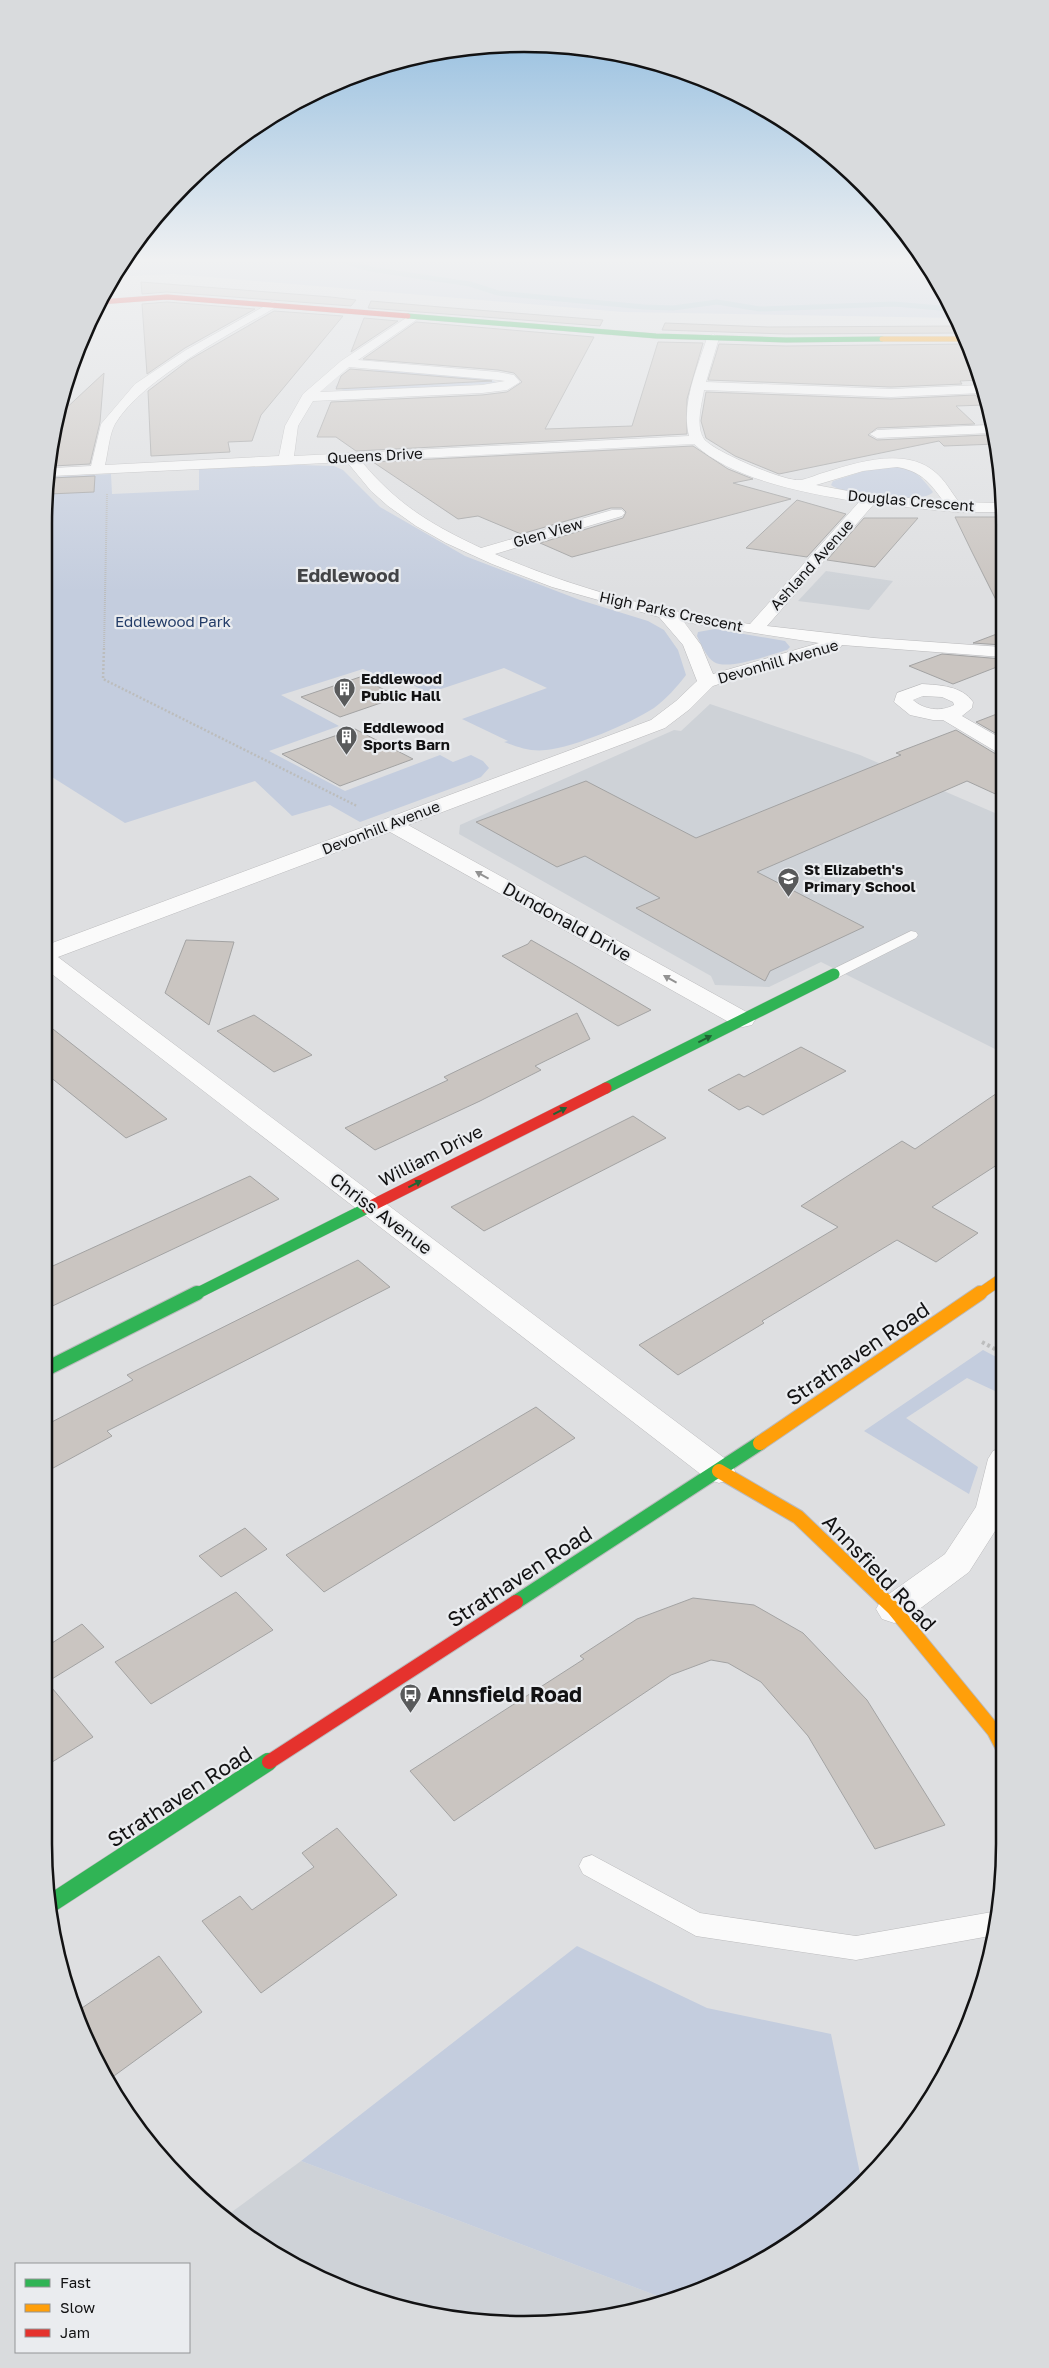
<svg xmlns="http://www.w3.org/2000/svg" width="1049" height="2368" font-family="'Golos Text',sans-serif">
  <rect width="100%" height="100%" fill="#dedfe1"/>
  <!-- built -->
  <g fill="#ced2d7">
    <polygon points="826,571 893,581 869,610 798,601"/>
    <polygon points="710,704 860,755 1002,816 1003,1053 821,962 769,987 715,985 711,976 459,834 460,825 674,730 681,731"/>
    <polygon points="301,2161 663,2298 618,2315 524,2324 431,2315 284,2260 229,2214"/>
  </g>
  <!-- green -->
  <g fill="#c4cdde">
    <polygon points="125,260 922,260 956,318 623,312 173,274 113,277"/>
    <polygon points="383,369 487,378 498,383 352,393 335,387 348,375"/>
    <path d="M297 465 334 466 343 470 380 507 465 556 580 600 648 621 664 630 678 650 686 675C677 687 666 699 654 708 629 724 575 747 546 750 531 752 518 747 504 742L508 741 462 719 547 688 504 668 429 693 390 674 382 677 363 669 281 695 339 726 269 751 345 791 440 755 453 762 471 755 483 761 489 768 481 777 469 782 360 822 330 805 292 816 255 781 125 823 44 772V524L52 477 111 474 112 494 199 490V469Z"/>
    <path d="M880 466C911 467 914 468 933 492 924 505 843 495 831 485L833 481Z"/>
    <path d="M715 629 785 641 790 647 787 650C772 654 728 671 714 662 707 658 701 644 697 636L698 632Z"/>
    <polygon points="983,1350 1004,1361 1004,1374 995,1391 967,1378 906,1418 978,1467 969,1494 864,1431"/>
    <polygon points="577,1946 707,2008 831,2034 862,2183 842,2205 765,2260 663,2298 301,2161"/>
  </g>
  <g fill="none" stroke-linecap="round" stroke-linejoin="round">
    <!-- stream -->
    <polyline stroke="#a5c4d0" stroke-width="5" points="341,260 370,269 470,284 498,293 644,307 673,308 717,302 760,309 894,304 951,309"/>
  </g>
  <!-- building -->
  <g fill="#cac5c1" stroke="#a3a3a3">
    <polygon points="141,282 331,297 356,300 351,306 167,292 142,294"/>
    <polygon points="371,301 452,308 603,320 600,326 368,308"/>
    <polygon points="167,302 255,309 185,348 147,374 142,304"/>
    <polygon points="274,311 343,316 261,415 252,441 228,442 230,452 151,456 148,391 189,360"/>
    <polygon points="364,318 398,321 351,352"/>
    <polygon points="416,322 594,337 545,429 632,426 658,342 703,343 687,399 687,434 356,451 336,437 317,437 331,402 482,395 507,392 522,382 514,373 498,370 363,359"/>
    <polygon points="665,323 768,327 961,326 964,333 786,334 662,330"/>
    <polygon points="719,344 786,346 969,344 979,380 960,381 962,384 891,387 708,380"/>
    <polygon points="350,369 492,381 336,389 341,376"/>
    <polygon points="104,373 100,422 90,464 53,466 62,412"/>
    <polygon points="706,392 891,399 975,395 985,405 956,406 975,424 877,428 868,435 877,440 987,435 996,444 944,446 939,441 779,474 735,456 706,438 701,421"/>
    <polygon points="693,446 728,469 753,479 733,483 791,499 572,557 540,543 623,518 626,512 622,508 611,508 521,534 478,516 458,519 373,462"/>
    <polygon points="95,476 94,492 49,494 51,478"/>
    <polygon points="797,500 846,514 807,557 746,548"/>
    <polygon points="955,517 1001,517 1002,612 971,550"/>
    <polygon points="864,518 918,518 875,567 827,560"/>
    <polygon points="1002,632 1002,645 973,643"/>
    <polygon points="942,654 1002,659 1002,665 953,684 909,666"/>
    <polygon points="360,677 398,697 340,717 301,697"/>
    <polygon points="1002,712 1002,737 976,722"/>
    <polygon points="355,729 413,759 340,786 282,754"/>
    <polygon points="956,730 994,753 1002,755 1002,797 967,781 757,872 864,927 770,971 765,981 636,908 660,898 585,856 557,867 476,822 586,781 696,838 901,755 896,753"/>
    <polygon points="186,940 234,942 209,1025 165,993"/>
    <polygon points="531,940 573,964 651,1010 618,1026 502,956 528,944"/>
    <polygon points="577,1013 590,1039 535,1066 541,1070 480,1101 375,1150 345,1128 448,1080 444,1077"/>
    <polygon points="254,1015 282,1034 312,1055 274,1072 217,1031"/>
    <polygon points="44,1022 138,1096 167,1119 126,1138 44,1072"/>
    <polygon points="801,1047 846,1071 763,1115 748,1106 739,1110 708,1090 739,1074 744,1077"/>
    <polygon points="1003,1089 1003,1161 932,1207 978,1233 936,1262 897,1240 762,1321 764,1323 678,1375 639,1345 838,1227 801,1206 902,1141 915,1149"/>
    <polygon points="633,1116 666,1138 484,1231 451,1207"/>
    <polygon points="250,1176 279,1199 44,1310 44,1270"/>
    <polygon points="358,1260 390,1287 107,1431 112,1436 44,1473 44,1426 133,1380 127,1375"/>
    <polygon points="536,1407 575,1438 324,1592 286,1555"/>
    <polygon points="245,1528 267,1549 221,1577 199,1556"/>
    <polygon points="236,1592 273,1630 151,1704 115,1662"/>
    <polygon points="693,1598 754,1605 803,1633 867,1700 945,1825 875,1849 808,1736 761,1682 728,1663 711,1660 671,1675 454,1821 410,1771 584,1659 580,1656 637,1619"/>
    <polygon points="82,1624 104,1647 47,1682 93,1737 44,1767 44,1648"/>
    <polygon points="337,1828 397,1895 261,1993 202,1921 240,1896 252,1910 314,1867 302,1853"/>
    <polygon points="159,1956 202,2012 107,2081 76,2012"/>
  </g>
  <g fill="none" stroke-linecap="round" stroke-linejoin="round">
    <defs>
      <g id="lane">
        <polygon points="911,931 916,932 918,935 916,938 839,977 829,977 826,974 829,971"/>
        <polygon points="592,1855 700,1913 856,1936 992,1912 994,1913 990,1936 856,1960 696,1936 583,1874 579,1866 583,1858"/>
      </g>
      <g id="street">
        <path d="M272 302 276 303 278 305 276 307C229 335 143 378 115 424 109 435 108 453 105 465L279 456 285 426 303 394 341 361 412 314 418 318 416 320 358 360 498 372 514 375 520 382 507 390 482 393 313 401 298 426 294 456 689 436C681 404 697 369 707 338L713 334 719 338 706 382 891 389 981 385 982 393 891 397 704 390C702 403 695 426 704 439 713 451 785 482 800 480 809 479 817 474 826 472 858 462 906 447 935 472 945 480 951 492 959 502L1001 503V512H955L874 504 767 626 874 638 1002 647V657L842 645 839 649 768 668 713 686 690 709 665 728 408 825 752 1015 755 1020 752 1025 743 1027 734 1025 390 832 58 957 731 1463 735 1471 731 1479 719 1483 707 1479 44 968V946L651 720 676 701 697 681 683 645 659 617 552 587 492 564 446 543 416 526 388 506 371 491 347 462 52 476 53 468 91 466 101 424 135 384 186 350ZM349 367 498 380 505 381 482 385 320 392ZM694 444C734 481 807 493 859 502L750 624C663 612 575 589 495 554L622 516 625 513 622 510H612L481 548C430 524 398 505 361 461ZM897 467C920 471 930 482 943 501L864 494 816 485 863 471ZM684 622 819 643 713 674 701 645Z"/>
        <polygon points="991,425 992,433 877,438 870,434 877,430"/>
        <path d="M922 684C940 685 962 686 973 702L972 708 962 716 1002 739V753L995 751 943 720H933L910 715 894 702 897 693ZM923 696 942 697 953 702 954 705C941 712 924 710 913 700Z"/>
        <polygon points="1004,1447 1004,1517 969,1572 906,1619 894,1623 882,1619 876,1609 882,1599 945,1554 976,1507 988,1459 993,1451"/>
      </g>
      <polyline id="fast-far3" points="408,316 656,336 786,340 882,339"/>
      <g id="fast-far2">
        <polyline points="606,1088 834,974"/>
        <polyline points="194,1295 367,1208"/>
      </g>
      <g id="fast-far1">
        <polyline points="44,1370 197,1293"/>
        <polyline points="516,1602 760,1443"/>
        <polyline points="266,1764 269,1762"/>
      </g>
      <polyline id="fast" points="53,1902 268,1762"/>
      <polyline id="slow-far2" points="882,339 968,339"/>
      <polyline id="slow-far1" points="978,1295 1004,1277"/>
      <g id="slow">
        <polyline points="760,1443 980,1293"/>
        <polyline points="719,1471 798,1517 894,1609 994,1731 1005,1752"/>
      </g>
      <polyline id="jam-far2" points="100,302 167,297 408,316"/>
      <polyline id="jam-far1" points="367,1208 606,1088"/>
      <polyline id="jam" points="269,1762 516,1602"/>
    </defs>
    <!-- lane casing -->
    <use href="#lane" stroke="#bababc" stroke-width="1"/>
    <!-- street casing -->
    <use href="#street" stroke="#bababc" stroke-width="1"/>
    <!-- fast-far3 casing -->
    <use href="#fast-far3" stroke="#bababc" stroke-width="5.5"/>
    <!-- fast-far2 casing -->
    <use href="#fast-far2" stroke="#bababc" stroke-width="12"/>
    <!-- fast-far1 casing -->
    <use href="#fast-far1" stroke="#bababc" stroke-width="16"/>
    <!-- fast casing -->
    <use href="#fast" stroke="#bababc" stroke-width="19"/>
    <!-- slow-far2 casing -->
    <use href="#slow-far2" stroke="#bababc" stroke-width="5.5"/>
    <!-- slow-far1 casing -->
    <use href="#slow-far1" stroke="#bababc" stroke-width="12"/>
    <!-- slow casing -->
    <use href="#slow" stroke="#bababc" stroke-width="16"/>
    <!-- jam-far2 casing -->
    <use href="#jam-far2" stroke="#bababc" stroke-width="5.5"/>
    <!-- jam-far1 casing -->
    <use href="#jam-far1" stroke="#bababc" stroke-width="12"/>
    <!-- jam casing -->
    <use href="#jam" stroke="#bababc" stroke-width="16"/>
    <!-- path-far2 -->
    <polyline stroke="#bcbdbd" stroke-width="2" stroke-dasharray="1 1" stroke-linecap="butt" points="104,649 107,493"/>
    <!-- path-far1 -->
    <polyline stroke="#bcbdbd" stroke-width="2.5" stroke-dasharray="2 2" stroke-linecap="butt" points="104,648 103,679 357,806"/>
    <!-- path -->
    <polyline stroke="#bcbdbd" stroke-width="4" stroke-dasharray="3 3" stroke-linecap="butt" points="982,1342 1004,1354"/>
    <!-- lane -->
    <use href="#lane" fill="#fafafa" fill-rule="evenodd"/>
    <!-- street -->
    <use href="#street" fill="#fafafa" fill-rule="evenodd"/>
    <!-- fast-far3 -->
    <use href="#fast-far3" stroke="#30b455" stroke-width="5"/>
    <!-- fast-far2 -->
    <use href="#fast-far2" stroke="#30b455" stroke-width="11"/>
    <!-- fast-far1 -->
    <use href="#fast-far1" stroke="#30b455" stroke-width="14"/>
    <!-- fast -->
    <use href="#fast" stroke="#30b455" stroke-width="18"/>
    <!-- slow-far2 -->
    <use href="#slow-far2" stroke="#ff9f0a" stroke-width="5"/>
    <!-- slow-far1 -->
    <use href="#slow-far1" stroke="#ff9f0a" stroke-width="11"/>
    <!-- slow -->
    <use href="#slow" stroke="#ff9f0a" stroke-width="14"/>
    <!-- jam-far2 -->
    <use href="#jam-far2" stroke="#e5322d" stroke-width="5"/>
    <!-- jam-far1 -->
    <use href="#jam-far1" stroke="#e5322d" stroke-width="11"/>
    <!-- jam -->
    <use href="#jam" stroke="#e5322d" stroke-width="14"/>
  </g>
  <!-- one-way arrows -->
  <defs><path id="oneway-solid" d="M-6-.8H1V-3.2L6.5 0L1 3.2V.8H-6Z" transform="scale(1.25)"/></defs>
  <g fill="#929292">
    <use href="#oneway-solid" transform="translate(482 875) rotate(-151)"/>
    <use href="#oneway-solid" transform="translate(670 979) rotate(-151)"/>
  </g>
  <g fill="#216334">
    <use href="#oneway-solid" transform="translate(705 1039) rotate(-27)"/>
    <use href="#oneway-solid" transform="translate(560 1111) rotate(-27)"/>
    <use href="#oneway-solid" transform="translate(415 1184) rotate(-27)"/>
  </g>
  <!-- sky -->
  <linearGradient id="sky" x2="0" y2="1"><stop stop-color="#8dbade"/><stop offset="0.44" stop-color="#f0f1f2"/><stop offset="1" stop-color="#f0f1f2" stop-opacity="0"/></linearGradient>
  <rect width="1049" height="592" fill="url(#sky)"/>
  <!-- icons -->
  <defs>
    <symbol id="building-pin" viewBox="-11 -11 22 30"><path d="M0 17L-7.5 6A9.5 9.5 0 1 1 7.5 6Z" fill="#595a5b" stroke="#eaecef"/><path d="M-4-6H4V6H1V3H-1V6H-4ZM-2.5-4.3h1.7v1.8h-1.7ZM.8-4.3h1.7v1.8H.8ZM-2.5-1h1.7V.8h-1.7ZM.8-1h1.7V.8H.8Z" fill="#fff"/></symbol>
    <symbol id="school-pin" viewBox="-11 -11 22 30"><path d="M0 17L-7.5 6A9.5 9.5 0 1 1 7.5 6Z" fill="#595a5b" stroke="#eaecef"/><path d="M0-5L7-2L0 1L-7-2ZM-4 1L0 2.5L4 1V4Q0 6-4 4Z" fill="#fff"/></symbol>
    <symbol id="bus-pin" viewBox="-11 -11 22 30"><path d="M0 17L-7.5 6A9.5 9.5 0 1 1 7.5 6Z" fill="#595a5b" stroke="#eaecef"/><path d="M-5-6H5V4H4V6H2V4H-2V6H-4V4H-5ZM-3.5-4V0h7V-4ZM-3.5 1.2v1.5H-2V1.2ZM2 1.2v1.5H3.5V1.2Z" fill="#fff"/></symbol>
  </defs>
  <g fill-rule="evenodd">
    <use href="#building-pin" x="332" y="676" width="25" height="34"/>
    <use href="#building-pin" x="334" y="724" width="25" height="34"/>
    <use href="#school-pin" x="776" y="866" width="25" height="34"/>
    <use href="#bus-pin" x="398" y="1682" width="25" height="34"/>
  </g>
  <g text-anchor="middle" stroke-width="4.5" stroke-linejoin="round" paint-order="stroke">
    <!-- far-street labels -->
    <g font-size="15" fill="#121213" stroke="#eaecef">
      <text transform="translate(375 456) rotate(-3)" y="5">Queens Drive</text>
      <text transform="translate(911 501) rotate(5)" y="5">Douglas Crescent</text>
      <text transform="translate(548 533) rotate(-16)" y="5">Glen View</text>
      <text transform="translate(812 565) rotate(-48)" y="5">Ashland Avenue</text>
      <text transform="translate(671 612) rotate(12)" y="5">High Parks Crescent</text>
      <text transform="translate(778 662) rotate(-16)" y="5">Devonhill Avenue</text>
      <text transform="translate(381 828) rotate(-21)" y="5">Devonhill Avenue</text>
    </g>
    <!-- far-park labels -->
    <g font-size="15" fill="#233c68" stroke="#eaecef">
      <text x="173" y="627">Eddlewood Park</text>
    </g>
    <!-- far-poi labels -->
    <g font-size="15" font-weight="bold" fill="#121213" stroke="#eaecef" text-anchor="start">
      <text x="361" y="684">Eddlewood<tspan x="361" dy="17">Public Hall</tspan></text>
      <text x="363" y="733">Eddlewood<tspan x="363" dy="17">Sports Barn</tspan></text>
      <text x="804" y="875">St Elizabeth's<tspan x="804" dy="17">Primary School</tspan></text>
    </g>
    <!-- street labels -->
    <g font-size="18" fill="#121213" stroke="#eaecef">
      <text transform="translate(567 922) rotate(29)" y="6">Dundonald Drive</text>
      <text transform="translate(431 1156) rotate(-27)" y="6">William Drive</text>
      <text transform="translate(381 1214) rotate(37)" y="6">Chriss Avenue</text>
    </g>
    <!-- far-district labels -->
    <g font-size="19" font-weight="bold" fill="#434446" stroke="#eaecef">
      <text x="348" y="582">Eddlewood</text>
    </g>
    <!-- near-street labels -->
    <g font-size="21" fill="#121213" stroke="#eaecef">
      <text transform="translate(858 1354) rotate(-34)" y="7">Strathaven Road</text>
      <text transform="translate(879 1573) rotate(46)" y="7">Annsfield Road</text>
      <text transform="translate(520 1577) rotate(-33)" y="7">Strathaven Road</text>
      <text transform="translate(180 1797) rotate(-33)" y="7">Strathaven Road</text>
    </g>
    <!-- near-poi labels -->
    <g font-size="21" font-weight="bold" fill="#121213" stroke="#eaecef" text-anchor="start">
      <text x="427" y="1702">Annsfield Road</text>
    </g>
  </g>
  <!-- crop -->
  <path d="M0 0H1049V2368H0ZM524 52H524A472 472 0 0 1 996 524V1844A472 472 0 0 1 524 2316H524A472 472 0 0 1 52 1844V524A472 472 0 0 1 524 52Z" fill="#d9dbdd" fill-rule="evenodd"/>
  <path fill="none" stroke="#121213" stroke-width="2.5" d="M524 52H524A472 472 0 0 1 996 524V1844A472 472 0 0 1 524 2316H524A472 472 0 0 1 52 1844V524A472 472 0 0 1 524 52Z"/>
  <!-- legend -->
  <rect x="15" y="2263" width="175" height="90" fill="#eaecef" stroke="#949597"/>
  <rect x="25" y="2279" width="25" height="8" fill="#30b455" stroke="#949597"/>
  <text x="60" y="2288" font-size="15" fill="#121213">Fast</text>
  <rect x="25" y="2304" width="25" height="8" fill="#ff9f0a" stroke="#949597"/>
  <text x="60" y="2313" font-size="15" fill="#121213">Slow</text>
  <rect x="25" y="2329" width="25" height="8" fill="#e5322d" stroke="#949597"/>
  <text x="60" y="2338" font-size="15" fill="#121213">Jam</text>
</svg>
